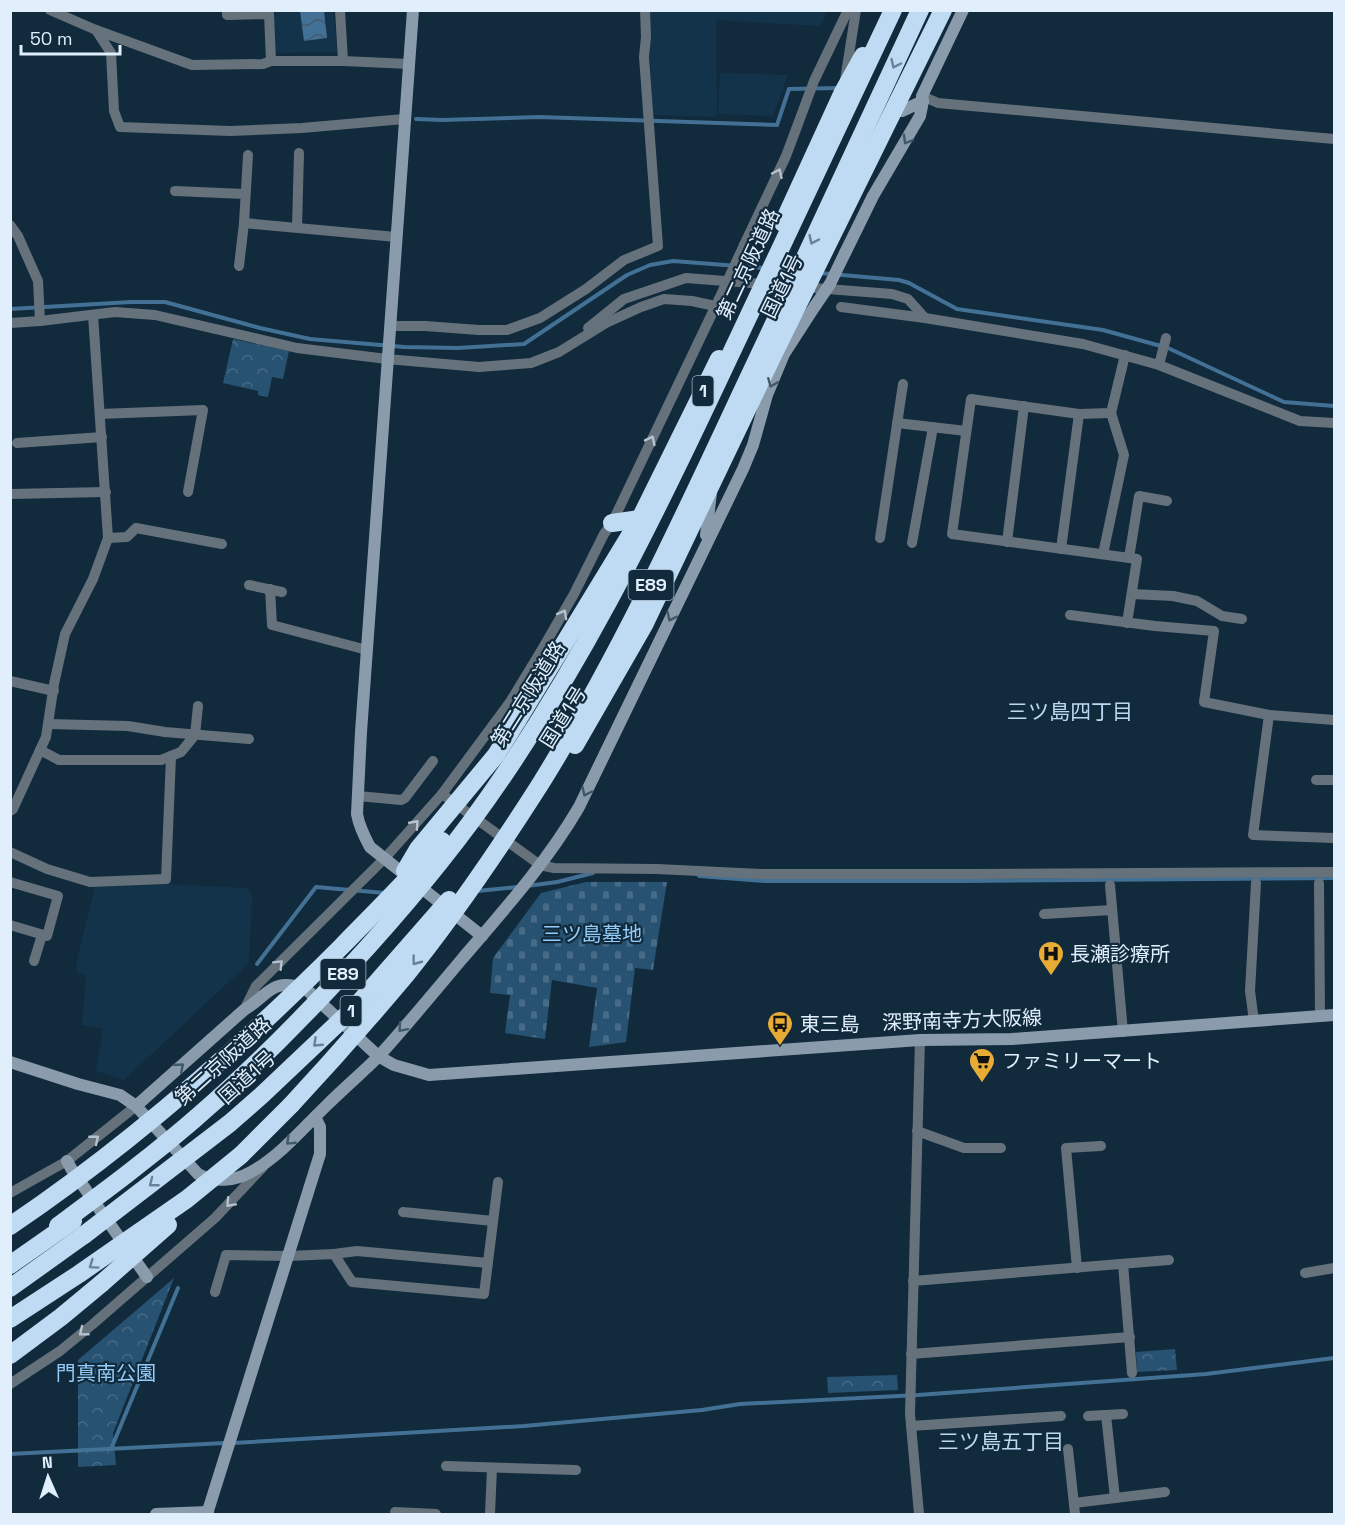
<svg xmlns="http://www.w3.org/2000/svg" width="1345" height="1525" font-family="'Space Grotesk','Noto Sans JP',sans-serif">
  <defs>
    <pattern id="cemetery-stones" width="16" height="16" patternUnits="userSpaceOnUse" patternTransform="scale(1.5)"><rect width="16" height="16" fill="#285271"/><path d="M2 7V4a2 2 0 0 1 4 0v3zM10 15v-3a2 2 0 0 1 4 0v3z" fill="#476b86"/></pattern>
    <pattern id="park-crowns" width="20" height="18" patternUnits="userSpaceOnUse" patternTransform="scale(1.5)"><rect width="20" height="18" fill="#285271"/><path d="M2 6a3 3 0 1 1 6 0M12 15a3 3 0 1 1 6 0" fill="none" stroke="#476b86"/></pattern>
    <pattern id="water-waves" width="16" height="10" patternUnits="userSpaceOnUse" patternTransform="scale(1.5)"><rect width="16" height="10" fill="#427195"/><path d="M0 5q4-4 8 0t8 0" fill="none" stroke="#435a6d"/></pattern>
  </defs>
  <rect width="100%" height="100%" fill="#112a3c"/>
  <!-- built -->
  <g fill="#13334a">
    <polygon points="272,11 334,11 337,52 274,53"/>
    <polygon points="647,11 827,11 821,26 716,20 717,117 653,115"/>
    <polygon points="720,73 788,75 773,116 718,114"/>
    <polygon points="165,884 248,888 252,896 249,963 124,1080 96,1071 103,1029 82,1025 86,975 77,973 76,964 95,887"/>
  </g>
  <!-- cemetery -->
  <polygon fill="url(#cemetery-stones)" points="586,882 667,882 653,970 635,968 626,1042 589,1047 597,988 552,980 545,1039 505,1033 510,995 490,993 493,958 541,893"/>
  <!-- park -->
  <g fill="url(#park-crowns)">
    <polygon points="233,339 289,351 283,379 272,377 268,397 258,395 258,391 223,383"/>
    <polygon points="174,1278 113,1433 116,1465 78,1467 78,1360"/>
    <polygon points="1175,1349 1177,1370 1137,1372 1136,1352"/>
    <polygon points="897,1375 898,1390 828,1393 827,1377"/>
  </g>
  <!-- water -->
  <polygon fill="url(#water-waves)" points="300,11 324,11 327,38 304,41"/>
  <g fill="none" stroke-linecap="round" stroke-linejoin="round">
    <!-- stream -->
    <g stroke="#427195" stroke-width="4">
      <polyline points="416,119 442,120 539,117 777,125 789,89 839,88"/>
      <polyline points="777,269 794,271"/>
      <polyline points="819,273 899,280 909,283 957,309 1103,330 1168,348 1284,402 1334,406"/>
      <polyline points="10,309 131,302 165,302 260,328 310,339 404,347 458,348 524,344 627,275 650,265 673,261 764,268"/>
      <polyline points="699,876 764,881 962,881 1334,878"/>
      <polyline points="527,886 557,882 593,873"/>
      <polyline points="477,891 517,887"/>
      <polyline points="257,964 316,887 385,893"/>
      <polyline points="233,1443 524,1426 702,1410 740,1404 918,1395 1206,1374 1334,1358"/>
      <polyline points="111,1449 178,1288"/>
      <polyline points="10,1454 225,1443"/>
    </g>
    <!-- street -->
    <g stroke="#66727b" stroke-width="10">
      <polyline points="50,10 96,30 192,65 263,64 271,61 343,61 409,64"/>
      <polyline points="227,10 227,15 269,14 271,61"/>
      <polyline points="340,10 343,61"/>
      <polyline points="96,30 111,53 114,111 120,127 230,131 302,128 404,119"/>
      <polyline points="845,80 856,10"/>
      <polyline points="922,96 938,103 1334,139"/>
      <polyline points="175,191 245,194"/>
      <polyline points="244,223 396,237"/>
      <polyline points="10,225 18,236 38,281 40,321"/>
      <polyline points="297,227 299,153"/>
      <polyline points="744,245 786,156 814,81 848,10"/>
      <polyline points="239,266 244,223 248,155"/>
      <polyline points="841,307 925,318 1083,344 1159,365 1300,421 1334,423"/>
      <polyline points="10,323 40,321 115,312 155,315 297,348 387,359 479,367 531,363 559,352 606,323 641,307 664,299 692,301 715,306"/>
      <polyline points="390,326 425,326 479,330 507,330 540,318 586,289 624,260 658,246 644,57 646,37 645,10"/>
      <polyline points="588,328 624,299 686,278 892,294 908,299 925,318"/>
      <polyline points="1125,355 1111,413 1079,414 971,399 952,534 1137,559 1127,623"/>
      <polyline points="1159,365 1166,338"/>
      <polyline points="100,414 203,410 188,492"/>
      <polyline points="897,423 966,431"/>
      <polyline points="17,443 102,437"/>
      <polyline points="10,494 106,492"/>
      <polyline points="108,538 127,537 136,528 222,544"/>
      <polyline points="880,538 903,384"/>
      <polyline points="1007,542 1024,406"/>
      <polyline points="912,543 933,427"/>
      <polyline points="1061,549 1079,414"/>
      <polyline points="1103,554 1124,455 1111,413"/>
      <polyline points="1129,558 1139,496 1167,501"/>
      <polyline points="249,585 282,592"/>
      <polyline points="270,589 272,625 367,650"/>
      <polyline points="1132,594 1173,596 1197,601 1222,616 1242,619"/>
      <polyline points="1070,615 1155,626 1214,631 1204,702 1269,715 1334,720"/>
      <polyline points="10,681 54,691"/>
      <polyline points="1269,715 1253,835 1334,838"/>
      <polyline points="48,724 128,726 165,732 249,739"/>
      <polyline points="40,750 59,760 161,760 181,752 195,735 198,706"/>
      <polyline points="1316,780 1334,780"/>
      <polyline points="442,794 540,865 554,868 657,869 761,874 973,874 1334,872"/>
      <polyline points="358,796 401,800 405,798 433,761"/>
      <polyline points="10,811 13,809 46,737 54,684 65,634 93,579 108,538 93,315"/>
      <polyline points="10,852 47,869 90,882 166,879 171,756"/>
      <polyline points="10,882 58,896 47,936 10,925"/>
      <polyline points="1319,883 1320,1016"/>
      <polyline points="1110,885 1123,1032"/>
      <polyline points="1044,914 1112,910"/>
      <polyline points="34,961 42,935"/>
      <polyline points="244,1010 256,986 385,858 442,794 510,702 544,646 574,594 604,534 612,523 719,299"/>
      <polyline points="1254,1021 1250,991 1256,883"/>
      <polyline points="917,1131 964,1148 1001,1148"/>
      <polyline points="10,1193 67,1161 136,1106"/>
      <polyline points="403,1212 493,1221"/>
      <polyline points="334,1254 357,1251 488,1263"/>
      <polyline points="1123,1264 1132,1373"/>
      <polyline points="1077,1268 1066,1148 1101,1146"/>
      <polyline points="1305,1273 1334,1268"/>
      <polyline points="913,1281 1169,1260"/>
      <polyline points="215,1292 226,1255 289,1256 334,1254 352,1282 484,1294 498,1182"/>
      <polyline points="911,1354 1130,1337"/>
      <polyline points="10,1384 60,1351 93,1324 215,1218 263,1167"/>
      <polyline points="1106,1415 1115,1498"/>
      <polyline points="1088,1416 1123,1414"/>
      <polyline points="911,1426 1061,1416"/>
      <polyline points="1068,1449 1075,1514"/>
      <polyline points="446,1466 576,1470"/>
      <polyline points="1074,1503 1165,1492"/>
      <polyline points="395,1512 436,1514"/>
      <polyline points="490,1514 492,1468"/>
      <polyline points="919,1514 910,1414 920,1040"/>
    </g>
    <!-- secondary -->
    <g stroke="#8a9cac" stroke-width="12">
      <path d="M413 10 361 732 357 814C359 826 364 836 370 847L482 936"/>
      <polyline points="894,110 902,111 923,101"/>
      <polyline points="845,253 873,196 920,116 923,101 922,96 963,10"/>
      <polyline points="706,535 711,493"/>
      <path d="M10 1062 78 1084 120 1095 136 1106 198 1174C214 1183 235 1181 251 1172 280 1156 302 1129 326 1106 343 1089 362 1073 379 1056 408 1024 435 991 462 959 504 910 547 862 579 807L743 469 753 445 767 395 784 354 815 306"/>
      <path d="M136 1106 244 1010C270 994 271 977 306 989L378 1056 394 1065 429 1075 920 1040 1012 1039 1334 1015"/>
      <polyline points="67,1161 72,1170 147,1277"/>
      <polyline points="156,1514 208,1512"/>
      <polyline points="207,1514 320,1154 320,1127 315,1117"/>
    </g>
    <!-- highway -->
    <g stroke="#bedbf3" stroke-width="18">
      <polyline points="783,223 843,92 863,56"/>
      <polyline points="612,523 640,519"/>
      <polyline points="517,721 640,519 719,359"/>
      <polyline points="575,745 644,625 773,355 943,10"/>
      <polyline points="241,1155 291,1105"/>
      <polyline points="10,1265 73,1221"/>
      <polyline points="10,1288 84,1235"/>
      <polyline points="10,1355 61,1317 102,1283"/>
    </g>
    <!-- street-bridge -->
    <polyline stroke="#66727b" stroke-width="10" points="719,299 744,245"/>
    <!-- secondary-bridge -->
    <polyline stroke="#8a9cac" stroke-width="12" points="815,306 830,284 845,253"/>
    <!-- highway-bridge -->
    <g stroke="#bedbf3" stroke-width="18">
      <polyline points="405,871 418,849 496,755 517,721"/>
      <path d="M291 1105C330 1063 368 1020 405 976 454 915 499 849 541 783 617 660 678 529 739 398 800 269 860 140 920 10"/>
      <path d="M10 1226C130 1145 239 1049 341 947 375 912 410 878 442 841"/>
      <path d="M58 1226C84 1206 111 1187 136 1167 205 1114 269 1053 329 989 379 936 427 881 470 823 574 682 652 522 726 364 782 246 837 128 893 10"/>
      <polyline points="84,1235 230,1123 263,1094 357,1005 449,900"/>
      <polyline points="102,1283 168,1225"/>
      <polyline points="10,1319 79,1274 187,1199 241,1155"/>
    </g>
  </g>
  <!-- one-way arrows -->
  <defs><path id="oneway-chevron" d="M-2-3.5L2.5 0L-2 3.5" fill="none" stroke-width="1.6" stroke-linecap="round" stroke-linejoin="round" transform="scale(1.5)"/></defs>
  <g stroke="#688298">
    <use href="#oneway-chevron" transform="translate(895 64) rotate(115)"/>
    <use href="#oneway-chevron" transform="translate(813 240) rotate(115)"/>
    <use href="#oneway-chevron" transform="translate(416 961) rotate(127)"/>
    <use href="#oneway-chevron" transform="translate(317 1043) rotate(137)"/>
    <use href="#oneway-chevron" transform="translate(153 1183) rotate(142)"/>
    <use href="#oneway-chevron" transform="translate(93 1265) rotate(145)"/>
  </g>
  <g stroke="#415869">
    <use href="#oneway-chevron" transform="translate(907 140) rotate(120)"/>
    <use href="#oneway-chevron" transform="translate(772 383) rotate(112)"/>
    <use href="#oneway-chevron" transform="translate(671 617) rotate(116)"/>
    <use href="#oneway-chevron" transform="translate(586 792) rotate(115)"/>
    <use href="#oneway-chevron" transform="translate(402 1028) rotate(131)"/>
    <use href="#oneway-chevron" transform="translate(180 1067) rotate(-41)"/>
    <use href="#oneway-chevron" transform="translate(290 1141) rotate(136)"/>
  </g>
  <g stroke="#b6c3cf">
    <use href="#oneway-chevron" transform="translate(778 173) rotate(-65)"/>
    <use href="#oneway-chevron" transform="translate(651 440) rotate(-64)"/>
    <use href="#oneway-chevron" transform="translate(563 614) rotate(-61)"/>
    <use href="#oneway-chevron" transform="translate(415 824) rotate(-48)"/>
    <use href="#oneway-chevron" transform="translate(279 964) rotate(-45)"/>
    <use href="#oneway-chevron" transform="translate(95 1139) rotate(-39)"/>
    <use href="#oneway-chevron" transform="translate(230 1203) rotate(133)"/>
    <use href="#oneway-chevron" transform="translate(83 1332) rotate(141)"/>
  </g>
  <!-- icons -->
  <defs>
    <symbol id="hospital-pin" viewBox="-11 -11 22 30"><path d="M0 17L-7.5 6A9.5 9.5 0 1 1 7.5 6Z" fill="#e7ac36" stroke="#112a3c"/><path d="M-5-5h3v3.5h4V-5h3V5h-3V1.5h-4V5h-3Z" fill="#111"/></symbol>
    <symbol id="bus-pin" viewBox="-11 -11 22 30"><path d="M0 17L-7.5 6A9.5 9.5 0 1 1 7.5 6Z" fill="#e7ac36" stroke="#112a3c"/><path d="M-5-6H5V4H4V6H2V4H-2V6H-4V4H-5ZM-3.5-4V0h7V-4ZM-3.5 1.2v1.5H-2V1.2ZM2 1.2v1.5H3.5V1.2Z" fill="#111"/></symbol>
    <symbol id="supermarket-pin" viewBox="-11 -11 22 30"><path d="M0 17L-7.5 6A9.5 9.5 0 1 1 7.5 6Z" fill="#e7ac36" stroke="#112a3c"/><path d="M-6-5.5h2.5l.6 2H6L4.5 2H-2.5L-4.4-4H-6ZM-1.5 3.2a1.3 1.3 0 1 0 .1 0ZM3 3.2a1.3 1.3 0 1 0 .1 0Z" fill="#111"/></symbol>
  </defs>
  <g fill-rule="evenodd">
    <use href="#hospital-pin" x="1036" y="939" width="30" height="40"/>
    <use href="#bus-pin" x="765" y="1009" width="30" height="40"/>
    <use href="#supermarket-pin" x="967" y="1046" width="30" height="40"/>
  </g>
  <g text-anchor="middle" stroke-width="4.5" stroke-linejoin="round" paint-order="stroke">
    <!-- shield labels -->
    <g fill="#112a3c" stroke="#a3b4c2" stroke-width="1.5">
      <rect x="692.5" y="376" width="21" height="30" rx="4.5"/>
      <rect x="628.5" y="570" width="45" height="30" rx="4.5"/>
      <rect x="320.5" y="959" width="45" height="30" rx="4.5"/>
      <rect x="340.5" y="996" width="21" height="30" rx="4.5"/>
    </g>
    <g font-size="18" font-weight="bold" fill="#e1effc">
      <text x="703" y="397">1</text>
      <text x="651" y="591">E89</text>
      <text x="343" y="980">E89</text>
      <text x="351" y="1017">1</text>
    </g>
    <!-- street labels -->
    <g font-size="20" fill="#e1effc" stroke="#112a3c">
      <text transform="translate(748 264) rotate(-65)" y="7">第二京阪道路</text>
      <text transform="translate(782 286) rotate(-64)" y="7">国道1号</text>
      <text transform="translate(528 694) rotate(-58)" y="7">第二京阪道路</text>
      <text transform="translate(563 717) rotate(-58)" y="7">国道1号</text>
      <text transform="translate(962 1020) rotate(-2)" y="7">深野南寺方大阪線</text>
      <text transform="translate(223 1061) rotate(-42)" y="7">第二京阪道路</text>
      <text transform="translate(247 1077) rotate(-42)" y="7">国道1号</text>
    </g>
    <!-- park labels -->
    <g font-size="20" fill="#94ccf9" stroke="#112a3c">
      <text x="592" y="941">三ツ島墓地</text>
      <text x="106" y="1380">門真南公園</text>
    </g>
    <!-- poi labels -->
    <g font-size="20" fill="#e1effc" stroke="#112a3c" text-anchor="start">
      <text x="1070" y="961">長瀬診療所</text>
      <text x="800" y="1031">東三島</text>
      <text x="1002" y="1068">ファミリーマート</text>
    </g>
    <!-- neighbourhood labels -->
    <g font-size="21" fill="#bbd8f0" stroke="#112a3c">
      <text x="1070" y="719">三ツ島四丁目</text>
      <text x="1001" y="1449">三ツ島五丁目</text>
    </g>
  </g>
  <!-- border -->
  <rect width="1345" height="1525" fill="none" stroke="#e1effc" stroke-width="24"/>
  <!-- north arrow -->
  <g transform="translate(48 1477) rotate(357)" stroke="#112a3c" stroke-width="4.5" paint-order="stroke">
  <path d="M0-4.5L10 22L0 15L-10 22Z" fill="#e1effc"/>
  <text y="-9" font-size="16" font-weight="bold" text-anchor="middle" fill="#e1effc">N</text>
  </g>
  <!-- scale -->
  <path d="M21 45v9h99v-9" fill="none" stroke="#e1effc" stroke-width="3"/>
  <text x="30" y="45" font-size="18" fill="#e1effc" stroke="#112a3c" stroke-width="4.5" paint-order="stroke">50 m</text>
</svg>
